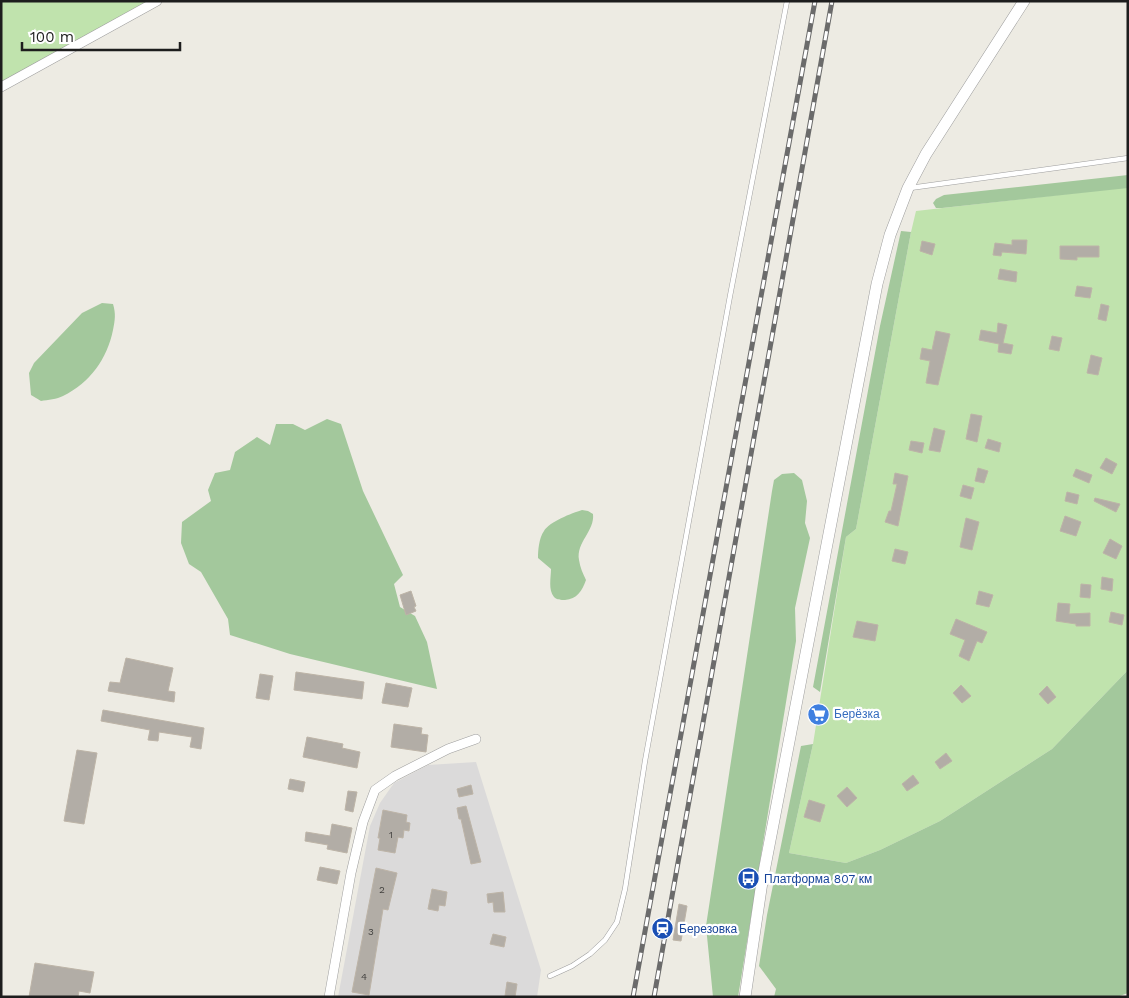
<svg xmlns="http://www.w3.org/2000/svg" width="1129" height="998" font-family="'Work Sans',sans-serif">
  <rect width="100%" height="100%" fill="#edebe3"/>
  <!-- residential -->
  <polygon fill="#dbdada" points="476,762 541,970 537,997 338,997 370,826 380,803 394,783 428,765"/>
  <!-- grass -->
  <g fill="#c0e3ad">
    <polygon points="1,1 164,1 1,91"/>
    <polygon points="1128,187 1128,670 1052,749 940,821 880,850 846,863 789,853 813,744 846,537 856,529 911,232 916,211"/>
  </g>
  <!-- forest -->
  <g fill="#a3c89c">
    <polygon points="1128,175 1128,188 942,208 936,208 933,203 936,199 944,195"/>
    <polygon points="901,231 911,232 856,529 846,537 820,692 813,687 880,326"/>
    <path d="M102 303 113 304C116 314 115 320 113 330 107 359 90 383 63 396 57 399 48 400 41 401L31 395 29 373 34 363 82 313Z"/>
    <polygon points="327,419 341,424 363,491 403,575 394,584 400,607 415,616 427,642 437,689 290,654 230,635 228,619 201,572 189,564 181,543 182,522 211,501 208,490 215,473 230,470 235,452 257,437 270,445 276,424 293,424 305,430"/>
    <polygon points="794,473 802,480 807,501 805,523 810,538 795,608 796,641 738,997 713,997 706,926 772,491 774,480 782,474"/>
    <path d="M582 510 588 511 593 514C595 531 576 542 579 560 580 567 583 574 586 580 582 591 577 599 565 600 561 600 557 600 554 597 548 590 551 577 551 569L538 558C538 550 539 538 544 531 549 522 572 513 582 510Z"/>
    <polygon points="1128,670 1128,993 1117,997 774,997 776,989 759,966 767,915 801,746 813,744 789,853 846,863 880,850 940,821 1052,749"/>
  </g>
  <!-- building -->
  <g fill="#b2ada6" stroke="#bdb4a7">
    <polygon points="1012,240 1027,240 1026,254 1002,252 1001,256 993,255 995,243 1012,245"/>
    <polygon points="922,241 935,244 932,255 920,251"/>
    <polygon points="1060,246 1099,246 1099,257 1077,257 1077,260 1060,259"/>
    <polygon points="1000,269 1017,272 1016,282 998,279"/>
    <polygon points="1077,286 1092,288 1090,298 1075,296"/>
    <polygon points="1101,304 1109,306 1106,321 1098,319"/>
    <polygon points="998,323 1007,325 1003,343 1013,345 1011,354 998,352 999,344 979,340 981,330 997,333"/>
    <polygon points="936,331 950,334 938,385 926,383 930,361 920,359 922,348 932,350"/>
    <polygon points="1052,336 1062,338 1059,351 1049,349"/>
    <polygon points="1091,355 1102,358 1098,375 1087,373"/>
    <polygon points="971,414 982,416 977,442 966,439"/>
    <polygon points="934,428 945,431 940,452 929,450"/>
    <polygon points="988,439 1001,443 999,452 985,448"/>
    <polygon points="911,441 924,443 922,453 909,450"/>
    <polygon points="1106,458 1117,464 1112,474 1100,468"/>
    <polygon points="978,468 988,471 984,483 975,481"/>
    <polygon points="1076,469 1092,475 1089,483 1073,476"/>
    <polygon points="895,473 908,476 898,526 885,522 889,511 891,511 897,484 893,484"/>
    <polygon points="963,485 974,488 971,499 960,496"/>
    <polygon points="1067,492 1079,495 1077,504 1065,501"/>
    <polygon points="1095,498 1120,504 1116,512 1094,501"/>
    <polygon points="1065,516 1081,522 1076,536 1060,531"/>
    <polygon points="966,518 979,522 972,550 960,547"/>
    <polygon points="1110,539 1122,546 1116,559 1103,553"/>
    <polygon points="895,549 908,552 905,564 892,561"/>
    <polygon points="1102,577 1113,579 1112,591 1101,589"/>
    <polygon points="1081,584 1091,585 1090,598 1080,597"/>
    <polygon points="411,591 416,606 414,607 416,611 406,615 400,595"/>
    <polygon points="979,591 993,595 989,607 976,604"/>
    <polygon points="1058,603 1070,604 1069,614 1090,613 1090,626 1076,626 1076,624 1056,621"/>
    <polygon points="1111,612 1124,615 1122,625 1109,622"/>
    <polygon points="956,619 987,632 982,643 977,641 969,661 959,656 965,640 950,634"/>
    <polygon points="857,621 878,625 875,641 853,637"/>
    <polygon points="126,658 173,668 168,691 175,692 174,702 108,691 110,682 120,683"/>
    <polygon points="296,672 364,682 362,699 294,690"/>
    <polygon points="260,674 273,676 269,700 256,698"/>
    <polygon points="386,683 412,688 408,707 382,703"/>
    <polygon points="961,685 971,696 962,703 953,693"/>
    <polygon points="1047,686 1056,697 1048,704 1039,694"/>
    <polygon points="103,710 204,728 201,749 190,747 192,737 159,732 158,741 148,740 150,730 101,721"/>
    <polygon points="394,724 422,728 421,734 428,735 426,752 391,747"/>
    <polygon points="307,737 343,744 342,748 360,752 357,768 303,757"/>
    <polygon points="77,750 97,753 84,824 64,821"/>
    <polygon points="946,753 952,761 940,769 935,762"/>
    <polygon points="913,775 919,783 907,791 902,784"/>
    <polygon points="290,779 305,782 303,792 288,789"/>
    <polygon points="471,785 473,794 459,797 457,789"/>
    <polygon points="847,787 857,798 847,807 837,796"/>
    <polygon points="348,791 357,792 353,812 345,810"/>
    <polygon points="809,800 825,805 820,822 804,817"/>
    <polygon points="466,806 481,862 471,864 461,819 459,819 457,808"/>
    <polygon points="383,810 407,815 406,822 410,823 409,831 404,830 403,838 398,837 395,853 378,850 380,838 378,838"/>
    <polygon points="332,824 352,828 347,853 327,849 328,845 305,841 306,832 330,836"/>
    <polygon points="320,867 340,871 337,884 317,880"/>
    <polygon points="376,868 397,873 388,910 383,909 369,995 352,992"/>
    <polygon points="432,889 447,892 445,906 439,905 438,911 428,909"/>
    <polygon points="503,892 505,912 494,912 493,902 488,903 487,894"/>
    <polygon points="679,904 687,906 681,941 673,940"/>
    <polygon points="493,934 506,937 504,947 490,944"/>
    <polygon points="35,963 94,972 90,993 79,991 78,997 29,997"/>
    <polygon points="507,982 517,984 515,997 505,996"/>
  </g>
  <g fill="none" stroke-linecap="round" stroke-linejoin="round">
    <defs>
      <g id="service">
        <polyline points="910,188 1128,158"/>
        <polyline points="550,976 572,966 590,954 605,940 617,922 625,889 645,761 730,296 787,1"/>
      </g>
      <g id="minor">
        <polyline points="1,87 157,1"/>
        <polyline points="329,997 351,873 363,822 375,790 395,776 448,749 476,739"/>
      </g>
      <polyline id="tertiary" points="745,997 762,882 877,284 890,235 908,188 926,154 1024,1"/>
    </defs>
    <!-- service casing -->
    <use href="#service" stroke="#9e9e9e" stroke-width="5.5"/>
    <!-- minor casing -->
    <use href="#minor" stroke="#9e9e9e" stroke-width="10"/>
    <!-- tertiary casing -->
    <use href="#tertiary" stroke="#9e9e9e" stroke-width="12"/>
    <!-- service -->
    <use href="#service" stroke="#fff" stroke-width="4.5"/>
    <!-- minor -->
    <use href="#minor" stroke="#fff" stroke-width="9"/>
    <!-- tertiary -->
    <use href="#tertiary" stroke="#fff" stroke-width="11"/>
    <defs>
      <g id="rail">
        <polyline points="633,997 815,1"/>
        <polyline points="654,997 832,1"/>
      </g>
    </defs>
    <!-- rail casing -->
    <use href="#rail" stroke="#6b6b6b" stroke-width="5"/>
    <!-- rail -->
    <use href="#rail" stroke="#fff" stroke-width="3" stroke-dasharray="9" stroke-linecap="butt"/>
  </g>
  <!-- icons -->
  <defs>
    <symbol id="supermarket-disc" viewBox="-11 -11 22 22"><circle r="9.5" fill="#3f7fe0" stroke="#fff"/><path d="M-6-5.5h2.5l.6 2H6L4.5 2H-2.5L-4.4-4H-6ZM-1.5 3.2a1.3 1.3 0 1 0 .1 0ZM3 3.2a1.3 1.3 0 1 0 .1 0Z" fill="#fff"/></symbol>
    <symbol id="bus-disc" viewBox="-11 -11 22 22"><circle r="9.5" fill="#1a4fb4" stroke="#fff"/><path d="M-5-6H5V4H4V6H2V4H-2V6H-4V4H-5ZM-3.5-4V0h7V-4ZM-3.5 1.2v1.5H-2V1.2ZM2 1.2v1.5H3.5V1.2Z" fill="#fff"/></symbol>
    <symbol id="station-disc" viewBox="-11 -11 22 22"><circle r="9.5" fill="#1a4fb4" stroke="#fff"/><path d="M-3-6H3Q5-6 5-4V2Q5 4 3 4L4.5 6H3L1.5 4h-3L-3 6H-4.5L-3 4Q-5 4-5 2V-4Q-5-6-3-6ZM-3.5-4v3h7v-3ZM-3.5 1v1.5H-2V1ZM2 1v1.5H3.5V1Z" fill="#fff"/></symbol>
  </defs>
  <g fill-rule="evenodd">
    <use href="#supermarket-disc" x="806" y="702" width="25" height="25"/>
    <use href="#bus-disc" x="736" y="866" width="25" height="25"/>
    <use href="#station-disc" x="650" y="916" width="25" height="25"/>
  </g>
  <g text-anchor="middle" stroke-width="4.5" stroke-linejoin="round" paint-order="stroke">
    <!-- number labels -->
    <g font-size="10" fill="#42413f">
      <text x="391" y="838">1</text>
      <text x="382" y="893">2</text>
      <text x="371" y="935">3</text>
      <text x="364" y="980">4</text>
    </g>
    <!-- shop labels -->
    <g font-size="12" fill="#366cbe" stroke="#fff" text-anchor="start">
      <text x="834" y="718">Берёзка</text>
    </g>
    <!-- transit labels -->
    <g font-size="12" fill="#164399" stroke="#fff" text-anchor="start">
      <text x="764" y="883">Платформа 807 км</text>
      <text x="679" y="933">Березовка</text>
    </g>
  </g>
  <!-- border -->
  <rect width="1129" height="998" fill="none" stroke="#1d1d1d" stroke-width="5"/>
  <!-- scale -->
  <path d="M22 42v8h158v-8" fill="none" stroke="#1d1d1d" stroke-width="2.5"/>
  <text x="30" y="42" font-size="15" fill="#1d1d1d" stroke="#ffffff" stroke-width="4" paint-order="stroke">100 m</text>
</svg>
